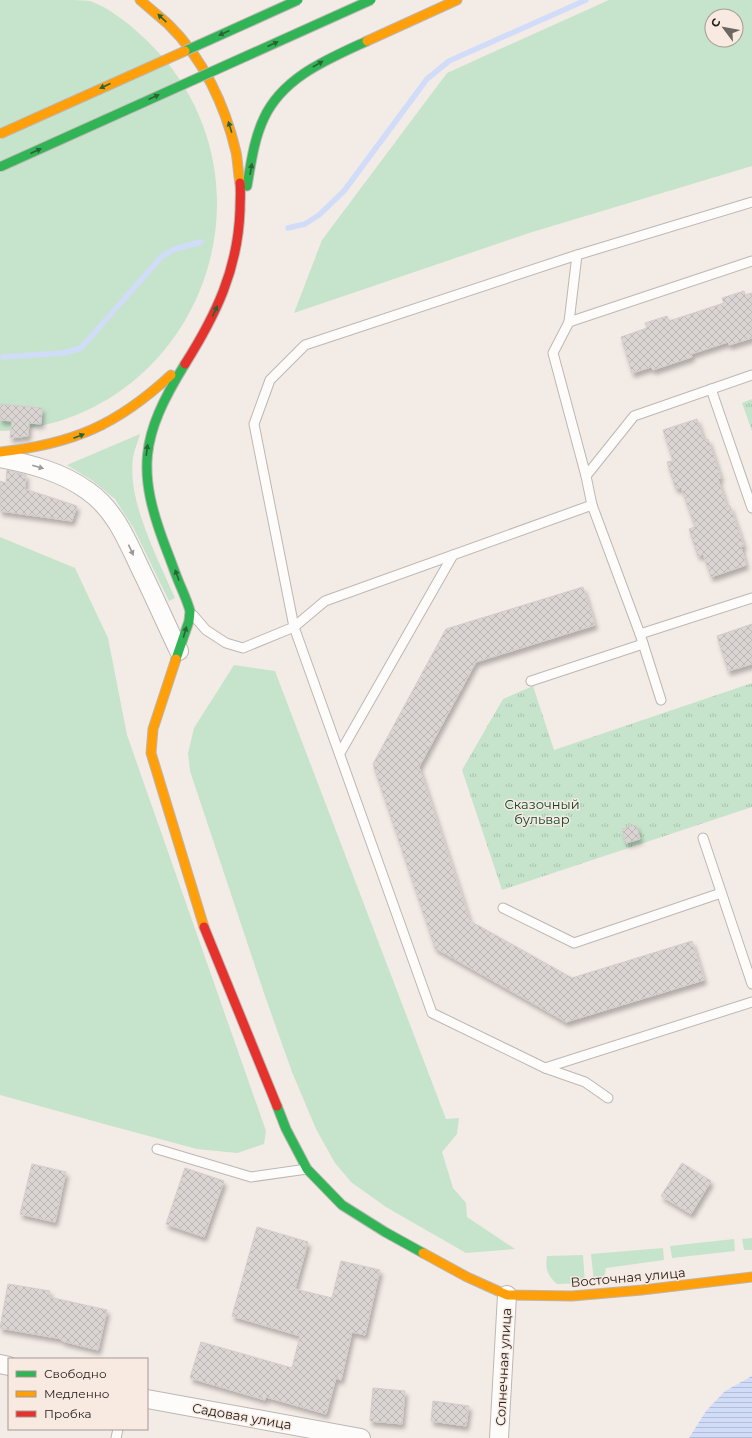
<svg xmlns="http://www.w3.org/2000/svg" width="752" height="1438" font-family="Montserrat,sans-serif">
  <defs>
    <pattern id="park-tufts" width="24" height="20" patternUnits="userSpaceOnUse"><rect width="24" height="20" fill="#c6e4cc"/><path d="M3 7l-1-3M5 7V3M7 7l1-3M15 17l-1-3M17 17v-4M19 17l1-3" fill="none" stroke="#aac3af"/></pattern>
    <pattern id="water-rules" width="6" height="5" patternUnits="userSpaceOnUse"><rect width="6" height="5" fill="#d1ddf8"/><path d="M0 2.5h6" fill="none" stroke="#b3bdd4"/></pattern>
    <pattern id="building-cross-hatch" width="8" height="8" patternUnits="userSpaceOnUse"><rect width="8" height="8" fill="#dad4d3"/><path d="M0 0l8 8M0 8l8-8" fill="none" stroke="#bbb6b5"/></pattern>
    <filter id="shadow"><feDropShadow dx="2.5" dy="4.5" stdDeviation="2" flood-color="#0004"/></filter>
  </defs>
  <rect width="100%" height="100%" fill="#f3ebe6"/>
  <!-- grass -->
  <g fill="#c6e4cc" fill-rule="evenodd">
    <path d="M0 0C22 0 44 0 66 0 73 0 83 0 90 1 117 10 152 43 170 66 281 211 184 424 0 431V420L41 424 42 408 0 404Z"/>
    <path d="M609 0H752V166L529 233 294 313 322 240 447 73ZM712 16H736V40H712Z"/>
    <path d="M140 434C138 442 134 450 133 458 127 501 158 559 175 598L169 601 134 529 115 499 93 481 67 465Z"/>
    <polygon points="0,537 75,568 108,638 127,735 266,1131 264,1144 237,1153 197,1149 104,1124 0,1095"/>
    <polygon points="234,665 275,671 446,1119 459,1118 457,1134 442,1152 453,1188 466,1203 467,1217 515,1249 466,1253 386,1207 351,1182 335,1163 316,1129 292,1072 265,996 190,771 188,753 194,728"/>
    <polygon points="752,1238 752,1250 744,1250 742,1239"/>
    <polygon points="734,1239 735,1251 672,1258 670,1246"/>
    <polygon points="663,1248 664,1260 606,1268 605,1274 601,1280 594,1282 591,1254"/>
    <path d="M583 1255 585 1283 557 1284C547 1275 545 1269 547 1256Z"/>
  </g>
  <!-- park -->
  <g fill="url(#park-tufts)">
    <polygon points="752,399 752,431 742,403"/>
    <polygon points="752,683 752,807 502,890 462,770 503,699 533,686 554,750"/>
  </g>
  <!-- water -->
  <polygon fill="url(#water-rules)" points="752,1376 752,1438 689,1438 706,1411 725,1391"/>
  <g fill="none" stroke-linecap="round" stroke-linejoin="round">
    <!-- stream -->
    <g stroke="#d1ddf8" stroke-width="5.5">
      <polyline points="288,228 305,224 319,215 344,191 427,79 449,61 586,0"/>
      <polyline points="3,357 64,353 81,348 162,256 175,249 201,242"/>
    </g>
  </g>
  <!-- building -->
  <g fill="url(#building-cross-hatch)" stroke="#d3cccb" filter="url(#shadow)">
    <polygon points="744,291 745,295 752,293 752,338 729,345 728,342 691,354 692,357 653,370 651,367 632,373 621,337 647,328 645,323 667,316 669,321 724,303 722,298"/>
    <polygon points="0,404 42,408 41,424 29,423 28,436 10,438 12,421 0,420"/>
    <polygon points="697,419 704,440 708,439 721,478 718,479 727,507 730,506 744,546 741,547 746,565 711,577 703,554 698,556 689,529 695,527 681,487 676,489 667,462 673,461 663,430"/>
    <polygon points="7,470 26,475 25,489 77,506 72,521 0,511 0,481 6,483"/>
    <polygon points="583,587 595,625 476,662 419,767 470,921 572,978 692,941 704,980 566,1022 435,948 373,764 446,629"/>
    <polygon points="752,624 752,664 728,671 717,636"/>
    <polygon points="636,825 640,839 626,843 622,829"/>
    <polygon points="682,1163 711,1181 691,1214 661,1196"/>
    <polygon points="32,1164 66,1172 55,1222 20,1214"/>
    <polygon points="185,1168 224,1181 204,1237 166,1224"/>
    <polygon points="257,1227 308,1242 295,1289 332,1298 341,1261 380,1270 365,1335 352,1332 341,1380 336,1378 326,1414 266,1397 265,1400 190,1378 201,1342 292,1368 300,1336 232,1316"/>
    <polygon points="8,1284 50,1291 49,1297 107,1310 98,1350 62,1341 62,1339 0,1328"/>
    <polygon points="373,1388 405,1391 402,1424 370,1421"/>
    <polygon points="433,1401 469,1406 466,1426 431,1421"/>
  </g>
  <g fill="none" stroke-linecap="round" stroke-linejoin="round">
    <defs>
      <g id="lane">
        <polyline points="752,202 577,255 305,345 270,380 254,424 294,627 432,1013 545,1068 752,1002"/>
        <polyline points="577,255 569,322 553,353 586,476 592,505"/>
        <polyline points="569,322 752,261"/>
        <polyline points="711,389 752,508"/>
        <polyline points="586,476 634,416 752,375"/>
        <polyline points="193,615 206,630 226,643 243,648 294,627 325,601 592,505 640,634 661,700"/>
        <polyline points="640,634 752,598"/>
        <polyline points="531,681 643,644"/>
        <polyline points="340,753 453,555"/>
        <polyline points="703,838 752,984"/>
        <polyline points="503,908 574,943 721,893"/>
        <polyline points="545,1068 585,1082 608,1098"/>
        <polyline points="157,1149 251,1177 307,1169"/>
        <polyline points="116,1438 118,1429"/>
      </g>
      <g id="street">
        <path d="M0 458C31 464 62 472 88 491 117 511 129 546 144 576 156 601 167 626 179 651"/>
        <polyline points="0,1364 9,1366"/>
        <polyline points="147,1399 361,1438"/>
        <polyline points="499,1438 507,1295"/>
      </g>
      <g id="fast">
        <path d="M247 186C251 163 254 139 264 118 283 77 328 59 367 41"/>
        <path d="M176 659 189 621 190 611C187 600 182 590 178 580 174 570 171 561 167 551 136 471 140 437 185 364"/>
        <polyline points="277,1106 286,1129 307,1169 342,1205 385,1232 423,1253"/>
      </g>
      <g id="slow">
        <path d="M140 0C149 8 159 16 168 24 203 58 225 105 236 152 238 162 238 173 240 183"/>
        <polyline points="367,41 457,0"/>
        <path d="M0 452C73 444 117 425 171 375"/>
        <polyline points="176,659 153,729 151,753 204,927"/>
        <polyline points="423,1253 467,1277 507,1295 572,1296 642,1290 752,1277"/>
      </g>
      <g id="jam">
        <path d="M185 364C216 315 238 269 240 210 240 201 241 192 240 183"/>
        <polyline points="204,927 277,1106"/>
      </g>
    </defs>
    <!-- lane casing -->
    <use href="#lane" stroke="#bdb7b3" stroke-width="11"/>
    <!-- street casing -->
    <use href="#street" stroke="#bdb7b3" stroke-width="20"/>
    <!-- fast casing -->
    <use href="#fast" stroke="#bdb7b3" stroke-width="11"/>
    <!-- slow casing -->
    <use href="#slow" stroke="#bdb7b3" stroke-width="11"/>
    <!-- jam casing -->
    <use href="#jam" stroke="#bdb7b3" stroke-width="11"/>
    <!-- lane -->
    <use href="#lane" stroke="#fdfcfb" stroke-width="9"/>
    <!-- street -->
    <use href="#street" stroke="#fdfcfb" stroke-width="18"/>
    <!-- fast -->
    <use href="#fast" stroke="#30b455" stroke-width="9"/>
    <!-- slow -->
    <use href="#slow" stroke="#ff9f0a" stroke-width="9"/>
    <!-- jam -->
    <use href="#jam" stroke="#e5322d" stroke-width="9"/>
    <defs>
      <g id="fast-bridge">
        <polyline points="185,51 298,0"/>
        <polyline points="0,167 371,0"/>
      </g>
      <polyline id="slow-bridge" points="0,134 185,51"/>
    </defs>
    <!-- fast-bridge casing -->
    <use href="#fast-bridge" stroke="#bdb7b3" stroke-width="11" stroke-linecap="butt"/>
    <!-- slow-bridge casing -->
    <use href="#slow-bridge" stroke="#bdb7b3" stroke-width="11" stroke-linecap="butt"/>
    <!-- fast-bridge -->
    <use href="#fast-bridge" stroke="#30b455" stroke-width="9"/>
    <!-- slow-bridge -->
    <use href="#slow-bridge" stroke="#ff9f0a" stroke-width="9"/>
  </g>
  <!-- one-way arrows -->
  <defs><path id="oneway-solid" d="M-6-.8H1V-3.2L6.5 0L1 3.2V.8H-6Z"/></defs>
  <g fill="#2a6336">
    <use href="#oneway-solid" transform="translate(162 18) rotate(-137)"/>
    <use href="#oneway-solid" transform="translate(224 33) rotate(156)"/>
    <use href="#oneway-solid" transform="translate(273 44) rotate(-24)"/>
    <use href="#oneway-solid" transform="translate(318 64) rotate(-30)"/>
    <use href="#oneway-solid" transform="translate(105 86) rotate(156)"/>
    <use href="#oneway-solid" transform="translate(154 97) rotate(-24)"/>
    <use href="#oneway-solid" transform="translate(230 127) rotate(-107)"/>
    <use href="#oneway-solid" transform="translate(36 151) rotate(-24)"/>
    <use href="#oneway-solid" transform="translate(251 169) rotate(-80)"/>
    <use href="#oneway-solid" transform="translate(215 311) rotate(-65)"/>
    <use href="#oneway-solid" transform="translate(79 436) rotate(-21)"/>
    <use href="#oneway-solid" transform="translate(147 450) rotate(-82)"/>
    <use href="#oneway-solid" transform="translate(177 575) rotate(-110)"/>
    <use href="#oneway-solid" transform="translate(185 632) rotate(-74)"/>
  </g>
  <g fill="#9c9997">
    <use href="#oneway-solid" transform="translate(38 467) rotate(16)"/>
    <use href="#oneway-solid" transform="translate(131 550) rotate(65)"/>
  </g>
  <g text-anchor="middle" stroke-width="3" stroke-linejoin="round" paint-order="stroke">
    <!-- park labels -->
    <g font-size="13" fill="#084629" stroke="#f8eae1">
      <text x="542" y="809">Сказочный<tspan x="542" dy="15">бульвар</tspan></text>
    </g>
    <!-- street labels -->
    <g font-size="13" fill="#25201d" stroke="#f8eae1">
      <text transform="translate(628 1277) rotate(-5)" y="5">Восточная улица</text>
      <text transform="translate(503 1367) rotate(-87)" y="5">Солнечная улица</text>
      <text transform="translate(242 1416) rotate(10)" y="5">Садовая улица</text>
    </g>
  </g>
  <!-- legend -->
  <rect x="8" y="1358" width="140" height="72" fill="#f8eae1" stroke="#a49993"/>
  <rect x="16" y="1371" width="20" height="6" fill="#30b455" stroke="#a49993"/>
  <text x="44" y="1378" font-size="12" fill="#25201d">Свободно</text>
  <rect x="16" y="1391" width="20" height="6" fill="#ff9f0a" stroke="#a49993"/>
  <text x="44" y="1398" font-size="12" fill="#25201d">Медленно</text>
  <rect x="16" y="1411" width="20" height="6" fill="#e5322d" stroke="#a49993"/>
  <text x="44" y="1418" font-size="12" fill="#25201d">Пробка</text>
  <!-- north arrow -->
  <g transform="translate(724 28) rotate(302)"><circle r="19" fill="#f8eae1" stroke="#a49993"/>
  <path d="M0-3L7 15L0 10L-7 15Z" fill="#6d6763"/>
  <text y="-6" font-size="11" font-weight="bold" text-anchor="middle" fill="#25201d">С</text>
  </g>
</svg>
